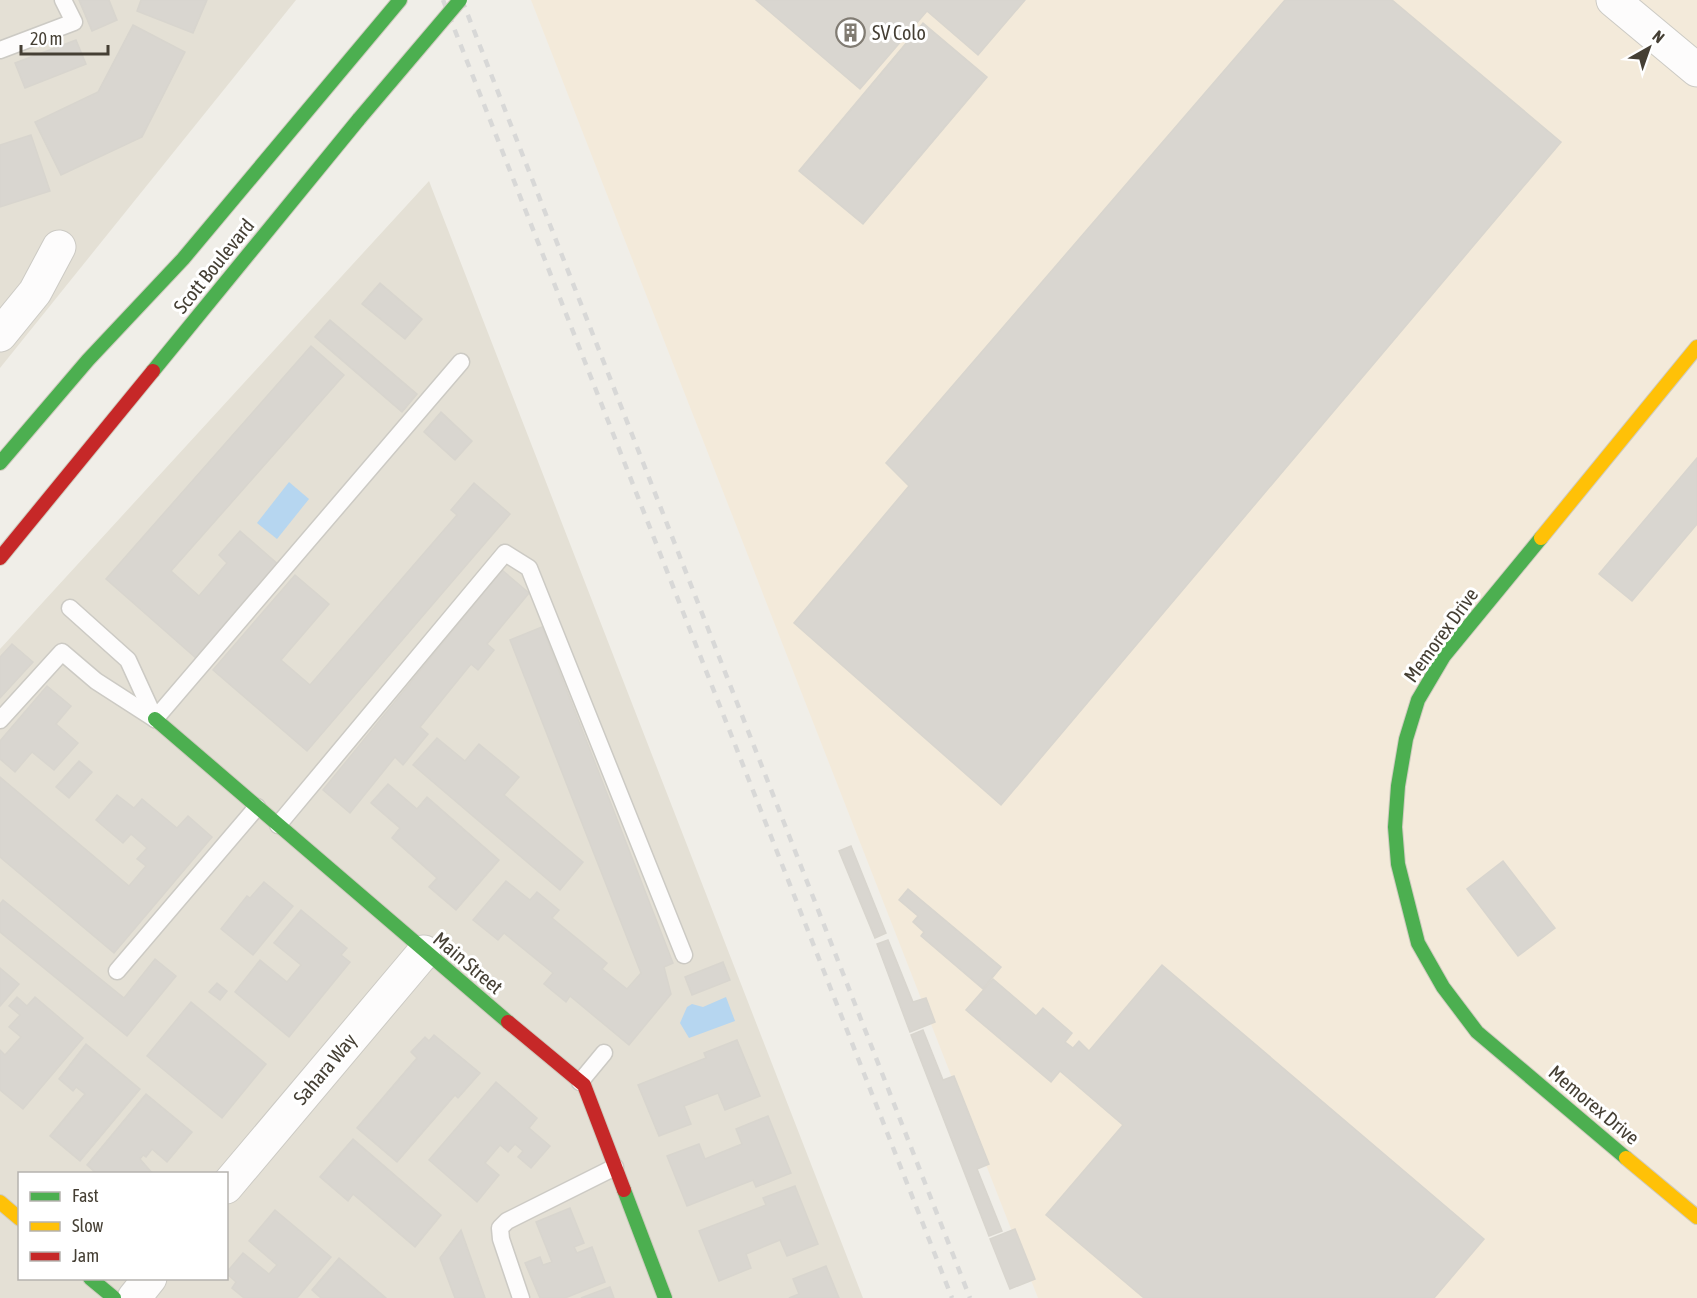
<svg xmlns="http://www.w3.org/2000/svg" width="1697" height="1298" font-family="'Asap Condensed',sans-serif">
  <rect width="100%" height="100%" fill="#f0eee8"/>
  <!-- residential -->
  <g fill="#e4e0d5" fill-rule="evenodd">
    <polygon points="0,0 296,0 0,368"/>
    <path d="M429 181 863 1298H0V649ZM20 1174H226V1278H20Z"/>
  </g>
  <!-- commercial -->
  <polygon fill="#f3eada" points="531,0 1697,0 1697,1298 1038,1298"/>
  <!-- water -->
  <g fill="#b6d6f0">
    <polygon points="289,482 309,499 277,539 257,523"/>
    <polygon points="726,997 735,1021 689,1038 680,1023 687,1007 692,1004 703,1007"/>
  </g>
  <!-- building -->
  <g fill="#d9d6d0" stroke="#d8d5ce" stroke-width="1.5">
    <polygon points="79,0 109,0 117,20 92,31"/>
    <polygon points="141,0 207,0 193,33 137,11"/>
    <polygon points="756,0 1025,0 978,55 927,11 860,89"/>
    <polygon points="1285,0 1392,0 1561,142 1001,805 794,623 909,486 886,463"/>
    <polygon points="923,23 987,77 863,224 799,171"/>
    <polygon points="133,25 185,52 142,137 61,175 35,122 98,92"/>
    <polygon points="76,40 86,64 25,88 15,63"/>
    <polygon points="31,135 50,191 0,207 0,145"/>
    <polygon points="380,283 422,319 405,339 362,304"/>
    <polygon points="330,320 417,394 402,412 315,337"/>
    <polygon points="311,346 344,375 171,571 199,596 227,563 219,555 240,531 279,565 197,659 106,579"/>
    <polygon points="441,412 472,441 455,460 424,432"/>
    <polygon points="1697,458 1697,524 1632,601 1599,574"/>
    <polygon points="474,483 510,514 307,751 213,670 295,575 329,604 281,660 310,685 457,515 451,510"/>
    <polygon points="502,570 529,593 487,644 494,650 478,670 471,664 420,727 428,734 403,765 395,757 350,813 323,790"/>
    <polygon points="542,627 673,963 664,967 671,994 629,1045 570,996 566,1002 544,984 553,973 504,933 498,940 473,920 506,881 530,900 537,892 559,910 552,918 607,963 602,969 627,989 641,973 510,640"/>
    <polygon points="12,644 33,662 0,698 0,657"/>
    <polygon points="47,686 71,706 56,724 78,743 54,770 32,752 15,772 0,759 0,741"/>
    <polygon points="437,738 465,761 479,744 519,777 504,795 583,862 560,890 413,765"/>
    <polygon points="79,761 92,772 69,798 56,787"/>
    <polygon points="0,777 129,886 146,866 137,859 147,848 131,834 123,843 96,820 117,795 134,808 142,799 177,828 188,816 212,837 114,953 0,857"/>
    <polygon points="388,784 417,809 427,797 499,860 456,910 429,887 437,878 392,838 400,828 371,803"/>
    <polygon points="851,846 886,933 875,938 839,851"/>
    <polygon points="1503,861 1555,928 1518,956 1467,889"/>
    <polygon points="264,882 293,906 253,955 221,929 247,896 250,898"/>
    <polygon points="908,889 1001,967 983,989 921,936 924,932 913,922 918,916 899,900"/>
    <polygon points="3,900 124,998 155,959 176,976 127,1036 0,932 0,904"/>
    <polygon points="301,910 347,948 341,955 350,962 289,1037 235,992 260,960 287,982 301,965 274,943"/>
    <polygon points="888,940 913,1002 926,998 935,1022 910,1032 877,944"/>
    <polygon points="723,962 730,980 692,995 685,977"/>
    <polygon points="1162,965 1484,1239 1434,1298 1144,1298 1046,1215 1123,1125 1060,1071 1051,1082 966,1010 993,979 1036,1016 1043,1008 1072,1033 1065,1042 1073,1048 1079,1041 1089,1051"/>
    <polygon points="0,968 19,984 0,1006"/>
    <polygon points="217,983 227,991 220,1000 209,992"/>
    <polygon points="17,997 27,1006 35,997 83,1038 23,1109 0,1090 0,1050 5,1055 21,1037 9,1027 20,1015 9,1006"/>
    <polygon points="191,1002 266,1064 222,1118 147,1056"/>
    <polygon points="923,1030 943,1080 954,1076 989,1164 977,1169 1002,1231 989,1236 911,1035"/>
    <polygon points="434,1035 480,1073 458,1098 455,1095 397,1162 357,1128 417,1058 411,1052 425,1037 429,1041"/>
    <polygon points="737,1040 760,1096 725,1110 718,1093 684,1106 691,1124 659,1136 638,1085 706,1058 704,1053"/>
    <polygon points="86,1044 140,1089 80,1161 50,1136 85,1094 76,1087 73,1091 59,1079"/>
    <polygon points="496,1082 537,1118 529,1128 550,1146 531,1168 518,1157 523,1151 515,1144 508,1152 500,1145 485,1163 499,1175 477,1202 429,1160"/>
    <polygon points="146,1094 192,1132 167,1162 152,1149 146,1157 143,1155 140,1159 153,1174 97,1174 87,1165"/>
    <polygon points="768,1116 791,1173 756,1187 753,1180 687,1206 667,1156 699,1144 705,1159 742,1144 736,1129"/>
    <polygon points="353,1139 441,1215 415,1247 353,1194 348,1201 320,1177"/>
    <polygon points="795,1186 818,1244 787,1256 780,1240 746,1254 751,1268 719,1281 699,1231 766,1205 763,1198"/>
    <polygon points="570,1208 584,1243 574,1247 577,1253 592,1247 605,1282 565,1298 540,1298 525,1263 540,1257 543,1265 552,1262 536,1222"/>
    <polygon points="275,1210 331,1257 297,1298 244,1298 232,1288 236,1282 226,1273 243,1253 269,1274 277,1265 249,1241"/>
    <polygon points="1015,1229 1035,1279 1010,1289 990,1239"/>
    <polygon points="461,1230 485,1298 455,1298 440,1258"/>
    <polygon points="339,1258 386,1298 321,1298 312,1290"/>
    <polygon points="826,1266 839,1298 789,1298 799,1294 793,1279"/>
    <polygon points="610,1287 614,1298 581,1298"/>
  </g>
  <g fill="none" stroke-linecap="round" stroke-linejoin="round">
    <defs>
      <g id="lane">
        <polyline points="0,50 74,22 63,0"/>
        <polyline points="70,608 128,660 155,719"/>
        <polyline points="155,719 461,362"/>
        <polyline points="0,720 62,652 96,681 155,719"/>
        <polyline points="278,825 505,553 529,568 684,955"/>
        <polyline points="117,971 257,807"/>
        <polyline points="580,1082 604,1053"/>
        <polyline points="521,1298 501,1239 500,1228 507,1221 615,1167"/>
      </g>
      <g id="street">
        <polyline points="1613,0 1697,70"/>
        <polyline points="0,335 35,292 59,247"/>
        <polyline points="226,1187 424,952"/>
        <polyline points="134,1298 150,1278"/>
      </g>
      <g id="fast">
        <polyline points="153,371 359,119"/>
        <polyline points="0,463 88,360 183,259 400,0"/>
        <polyline points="1541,538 1444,656 1418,700 1406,739 1398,786 1395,827 1398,864 1418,943 1443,987 1477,1032 1626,1158"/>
        <polyline points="155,719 508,1022"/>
        <polyline points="624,1190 665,1298"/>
        <polyline points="90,1278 114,1298"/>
      </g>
      <g id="slow">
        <polyline points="1541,538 1697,347"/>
        <polyline points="1626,1158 1697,1217"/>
        <polyline points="0,1202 20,1219"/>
      </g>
      <g id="jam">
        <polyline points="0,558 153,371"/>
        <polyline points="508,1022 584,1085 624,1190"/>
      </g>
    </defs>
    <!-- lane casing -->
    <use href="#lane" stroke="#cccac4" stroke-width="19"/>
    <!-- street casing -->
    <use href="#street" stroke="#cccac4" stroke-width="35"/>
    <!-- fast casing -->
    <use href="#fast" stroke="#cfcbbf" stroke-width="16"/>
    <!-- slow casing -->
    <use href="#slow" stroke="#cfcbbf" stroke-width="16"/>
    <!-- jam casing -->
    <use href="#jam" stroke="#cfcbbf" stroke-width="16"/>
    <!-- lane -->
    <use href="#lane" stroke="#fdfcfc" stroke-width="16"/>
    <!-- street -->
    <use href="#street" stroke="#fdfcfc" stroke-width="33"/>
    <!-- fast -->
    <use href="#fast" stroke="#4caf50" stroke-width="14"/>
    <!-- slow -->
    <use href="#slow" stroke="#ffc107" stroke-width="14"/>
    <!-- jam -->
    <use href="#jam" stroke="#c62828" stroke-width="14"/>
    <!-- rail -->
    <g stroke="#d8d8d7" stroke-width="4.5" stroke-dasharray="8 8" stroke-linecap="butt">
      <polyline points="443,0 952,1298"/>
      <polyline points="462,0 970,1298"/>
    </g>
    <defs>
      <polyline id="fast-bridge" points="359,119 460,0"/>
    </defs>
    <!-- fast-bridge casing -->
    <use href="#fast-bridge" stroke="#cfcbbf" stroke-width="16" stroke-linecap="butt"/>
    <!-- fast-bridge -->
    <use href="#fast-bridge" stroke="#4caf50" stroke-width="14"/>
  </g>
  <!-- icons -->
  <defs>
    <symbol id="building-ring" viewBox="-11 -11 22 22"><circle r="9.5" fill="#fff" stroke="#817c73" stroke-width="1.5"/><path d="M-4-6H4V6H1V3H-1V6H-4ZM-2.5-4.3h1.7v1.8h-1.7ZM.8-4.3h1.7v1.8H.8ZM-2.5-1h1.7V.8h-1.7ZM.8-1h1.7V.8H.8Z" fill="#817c73"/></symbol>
  </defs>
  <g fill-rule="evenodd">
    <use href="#building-ring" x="834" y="16" width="33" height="33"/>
  </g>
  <g text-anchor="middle" stroke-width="6" stroke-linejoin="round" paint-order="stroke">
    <!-- poi labels -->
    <g font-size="20" fill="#453f34" stroke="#fff" text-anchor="start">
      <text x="872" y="40">SV Colo</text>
    </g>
    <!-- street labels -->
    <g font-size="20" fill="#453f34" stroke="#fff">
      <text transform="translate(214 266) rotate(-51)" y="7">Scott Boulevard</text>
      <text transform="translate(1441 635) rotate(-54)" y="7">Memorex Drive</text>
      <text transform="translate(468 963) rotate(40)" y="7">Main Street</text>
      <text transform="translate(325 1069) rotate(-50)" y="7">Sahara Way</text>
      <text transform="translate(1594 1105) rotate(40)" y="7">Memorex Drive</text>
    </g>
  </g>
  <!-- legend -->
  <rect x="18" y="1172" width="210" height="108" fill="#ffffff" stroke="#b5b2ae" stroke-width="1.5"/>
  <rect x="30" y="1192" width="30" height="9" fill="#4caf50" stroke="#b5b2ae" stroke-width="1.5"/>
  <text x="72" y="1202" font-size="18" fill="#453f34">Fast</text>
  <rect x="30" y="1222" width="30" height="9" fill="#ffc107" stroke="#b5b2ae" stroke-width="1.5"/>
  <text x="72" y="1232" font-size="18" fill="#453f34">Slow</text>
  <rect x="30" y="1252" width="30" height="9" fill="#c62828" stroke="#b5b2ae" stroke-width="1.5"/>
  <text x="72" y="1262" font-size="18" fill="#453f34">Jam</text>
  <!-- north arrow -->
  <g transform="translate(1649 48) rotate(40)" stroke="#ffffff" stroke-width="4.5" paint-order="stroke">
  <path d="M0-4.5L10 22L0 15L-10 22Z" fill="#453f34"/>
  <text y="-9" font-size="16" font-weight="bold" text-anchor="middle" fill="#453f34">N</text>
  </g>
  <!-- scale -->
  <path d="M21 45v9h87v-9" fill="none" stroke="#453f34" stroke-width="3"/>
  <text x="30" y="45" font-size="18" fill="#453f34" stroke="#ffffff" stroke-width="4.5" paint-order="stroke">20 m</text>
</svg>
